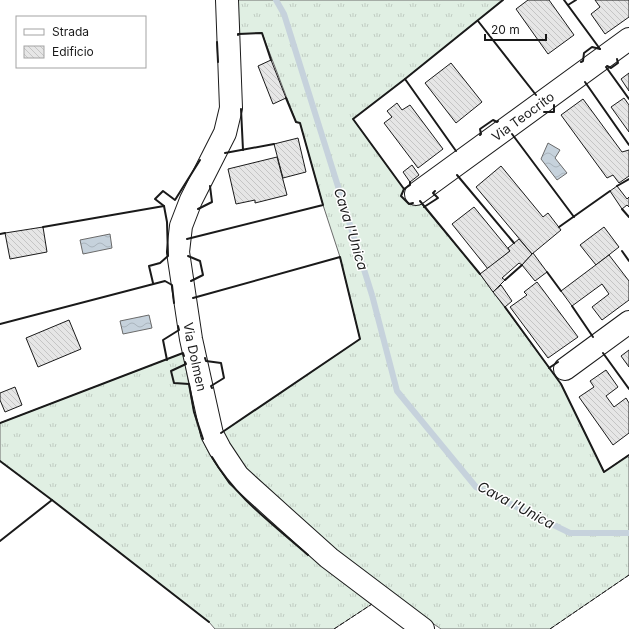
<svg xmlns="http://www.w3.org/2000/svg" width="629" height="629" font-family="Inter,sans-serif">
  <defs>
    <pattern id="grass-tufts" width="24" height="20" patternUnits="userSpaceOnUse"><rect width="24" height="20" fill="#e0efe3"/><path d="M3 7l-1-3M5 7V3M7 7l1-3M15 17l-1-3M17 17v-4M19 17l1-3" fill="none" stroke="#c0ccc2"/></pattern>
    <pattern id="water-waves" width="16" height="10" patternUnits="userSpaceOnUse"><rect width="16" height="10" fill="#c6d2dc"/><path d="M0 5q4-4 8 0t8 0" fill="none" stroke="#aab4bc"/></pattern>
    <pattern id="building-back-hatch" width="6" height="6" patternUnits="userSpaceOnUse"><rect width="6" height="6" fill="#e6e6e6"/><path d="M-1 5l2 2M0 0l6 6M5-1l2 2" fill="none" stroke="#c5c5c5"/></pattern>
  </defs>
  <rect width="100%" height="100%" fill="#fff"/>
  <!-- grass -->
  <g fill="url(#grass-tufts)" stroke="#6a6a6a">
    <polygon points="236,0 503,0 405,79 353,119 404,189 401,196 409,204 419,201 480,274 561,384 604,472 627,456 629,458 629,575 550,629 441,629 382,588 246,476 221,433 360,339 340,257 323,205 300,123 296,122 262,33 238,34"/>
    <path d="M183 353C189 380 191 408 200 433 215 475 249 504 282 532 311 557 342 581 372 604L334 629H215L209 622 52 500 0 461V423Z"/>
  </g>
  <!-- water -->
  <g fill="url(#water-waves)" stroke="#6a6a6a">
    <polygon points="548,143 560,150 555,158 567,173 557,180 541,159"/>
    <polygon points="110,234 112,248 83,254 80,240"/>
    <polygon points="149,315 152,328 123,334 120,321"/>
  </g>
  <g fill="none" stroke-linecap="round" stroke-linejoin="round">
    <!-- stream -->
    <polyline stroke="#c6d2dc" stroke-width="6" points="276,0 284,14 372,295 397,391 476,487 570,533 629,533"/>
  </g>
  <!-- building -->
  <g fill="url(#building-back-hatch)" stroke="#1a1a1a">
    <polygon points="528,0 549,0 574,35 548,54 516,9"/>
    <polygon points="595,0 629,0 629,17 605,34 591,14 600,7"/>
    <polygon points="271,60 286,98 273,104 258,66"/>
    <polygon points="451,63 482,102 456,123 425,83"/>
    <polygon points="629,73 629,91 621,79"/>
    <polygon points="624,98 629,105 629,132 611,107"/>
    <polygon points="583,99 622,152 629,150 629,176 619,183 613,175 607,178 561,115"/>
    <polygon points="397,103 402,110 410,105 443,149 418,168 384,123 392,117 387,111"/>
    <polygon points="298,138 306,172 283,178 274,144"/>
    <polygon points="277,157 287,195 255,203 255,200 236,204 228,169"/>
    <polygon points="412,165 419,175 410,182 403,172"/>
    <polygon points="501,166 543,217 548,213 561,230 532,254 476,187"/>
    <polygon points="617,186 627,199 629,197 629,207 627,205 622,209 610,191"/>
    <polygon points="474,207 510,251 488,269 452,224"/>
    <polygon points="43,227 47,252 10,259 5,233"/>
    <polygon points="604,227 619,247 596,265 580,245"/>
    <polygon points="519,239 532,254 522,265 519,263 502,278 505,280 493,292 480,274 510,251 508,248"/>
    <polygon points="533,253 547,272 535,281 522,265"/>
    <polygon points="609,255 629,281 629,300 602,320 592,307 609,294 602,284 572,306 561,291"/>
    <polygon points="537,282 578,337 548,358 510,307 527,295 524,292"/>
    <polygon points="501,285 512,301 505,307 493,292"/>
    <polygon points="69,320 81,349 38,367 26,338"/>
    <polygon points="629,350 629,367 621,356"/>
    <polygon points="606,370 618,387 606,396 614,407 626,398 629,403 629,433 613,445 579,397 594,387 590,381"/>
    <polygon points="15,387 22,405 5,412 0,400 0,393"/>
  </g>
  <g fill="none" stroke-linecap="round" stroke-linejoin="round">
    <defs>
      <g id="minor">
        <path id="s1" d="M227 0 231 108 225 133 191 200 181 226 178 252 191 339 212 434 220 449 238 476 270 505 329 558 423 629"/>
        <path id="s2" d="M416 194 629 39"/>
        <polyline points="565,369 629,322"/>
      </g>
    </defs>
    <!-- minor casing -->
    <use href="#minor" stroke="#1a1a1a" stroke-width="24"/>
    <!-- minor -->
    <use href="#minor" stroke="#fff" stroke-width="22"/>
    <!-- fence -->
    <g stroke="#1a1a1a" stroke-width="1" stroke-dasharray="5 2" stroke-linecap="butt">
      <polyline points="334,629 372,604"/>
      <polyline points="550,629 629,575"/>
    </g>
    <!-- wall -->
    <g stroke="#1a1a1a" stroke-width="2">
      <polyline points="564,0 600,49"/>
      <polyline points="568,5 576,0"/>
      <polyline points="478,21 536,95"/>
      <polyline points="238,35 238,34 262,33 271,60"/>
      <polyline points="217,42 218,62"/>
      <polyline points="581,62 583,61 584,53 592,47 600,49"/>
      <polyline points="607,66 611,68 618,63 617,59"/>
      <polyline points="606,67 629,99"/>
      <polyline points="405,79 456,151"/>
      <polyline points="585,82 629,145"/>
      <polyline points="241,109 243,150"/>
      <polyline points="544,112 554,112 554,105"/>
      <polyline points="512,134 574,217"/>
      <polyline points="480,135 481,134 480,129 493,120 497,122 498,121"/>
      <polyline points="225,153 274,144"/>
      <polyline points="457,175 514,243"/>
      <polyline points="410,182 410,185 404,189 401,196 409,204 413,203"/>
      <polyline points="617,186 629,179"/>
      <polyline points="404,189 353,119 405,79 503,0"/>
      <polyline points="420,201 480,274"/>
      <polyline points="424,207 438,198 433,193 435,191"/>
      <polyline points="198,209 212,202 210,186"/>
      <polyline points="622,209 629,217"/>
      <polyline points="43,227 164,206"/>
      <polyline points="559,227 610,191"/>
      <polyline points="0,234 5,233"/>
      <polyline points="187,239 323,205 300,123 296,122 286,98"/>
      <polyline points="622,251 629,261"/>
      <polyline points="188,256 200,261 203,275 191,281"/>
      <polyline points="547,272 561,291"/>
      <polyline points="505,280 522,265"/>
      <polyline points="153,283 149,266 160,263 168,256 167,222 164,206 155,199 163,191 175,200 200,160"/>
      <polyline points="193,298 340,257 360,339 221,433"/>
      <polyline points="572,306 593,337"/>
      <polyline points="505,307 561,384 604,472 629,455"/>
      <polyline points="0,324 165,281 172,285 174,303"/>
      <polyline points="603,353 629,389"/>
      <polyline points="205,358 206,361 221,363 224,378 211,386 212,388"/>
      <polyline points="167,360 163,340 179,330 178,326"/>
      <polyline points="185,362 186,364 171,371 174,383 189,384 194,412 203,439"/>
      <polyline points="549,368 558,362"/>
      <polyline points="0,423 183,353 184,356"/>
      <path d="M212 457C235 497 274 525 308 555"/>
      <polyline points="0,461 52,500 209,622"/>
      <polyline points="0,541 52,500"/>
    </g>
  </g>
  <g text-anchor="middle" stroke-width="3" stroke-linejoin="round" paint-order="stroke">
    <!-- street labels -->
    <g font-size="13" fill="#1a1a1a" stroke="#fff">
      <text dy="5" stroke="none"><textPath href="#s2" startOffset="132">Via Teocrito</textPath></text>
      <text dy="5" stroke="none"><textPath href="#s1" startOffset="369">Via Dolmen</textPath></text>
    </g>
    <!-- water labels -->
    <g font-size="14" font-style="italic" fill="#1a1a1a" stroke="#fff">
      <text transform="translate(351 229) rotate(73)" y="5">Cava l'Unica</text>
      <text transform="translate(516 505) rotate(28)" y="5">Cava l'Unica</text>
    </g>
  </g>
  <!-- legend -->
  <rect x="16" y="16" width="130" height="52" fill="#ffffff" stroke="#a3a3a3"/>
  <rect x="24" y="29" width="20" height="6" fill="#ffffff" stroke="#a3a3a3"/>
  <text x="52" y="36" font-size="12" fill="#1a1a1a">Strada</text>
  <rect x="24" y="46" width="20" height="12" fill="url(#building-back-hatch)" stroke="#a3a3a3"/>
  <text x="52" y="56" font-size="12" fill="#1a1a1a">Edificio</text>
  <!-- scale -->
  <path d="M485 34v6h61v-6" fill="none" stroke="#1a1a1a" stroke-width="2"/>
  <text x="491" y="34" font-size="12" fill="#1a1a1a" stroke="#ffffff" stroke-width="3" paint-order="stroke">20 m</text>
</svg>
